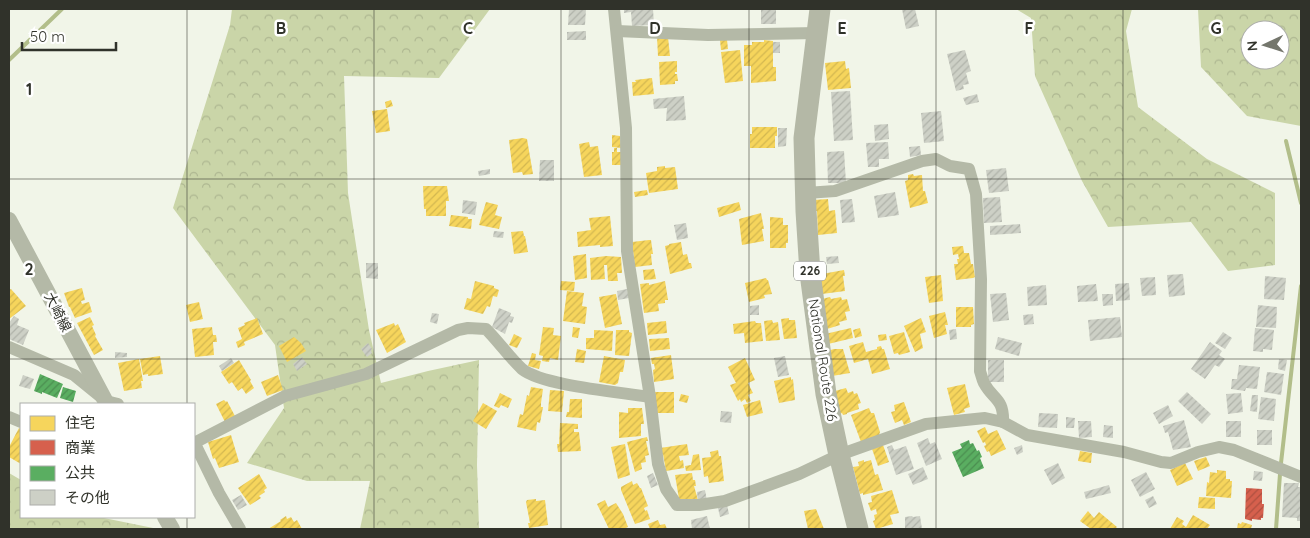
<svg xmlns="http://www.w3.org/2000/svg" width="1310" height="538" font-family="Quicksand,'Noto Sans JP',sans-serif">
  <defs>
    <pattern id="forest-crowns" width="20" height="18" patternUnits="userSpaceOnUse" patternTransform="scale(1.25)"><rect width="20" height="18" fill="#cad5a8"/><path d="M2 6a3 3 0 1 1 6 0M12 15a3 3 0 1 1 6 0" fill="none" stroke="#aeb791"/></pattern>
    <pattern id="homes-hatch" width="6" height="6" patternUnits="userSpaceOnUse" patternTransform="scale(1.25)"><rect width="6" height="6" fill="#f6d55c"/><path d="M-1 1l2-2M0 6l6-6M5 7l2-2" fill="none" stroke="#d3b750"/></pattern>
    <pattern id="shops-hatch" width="6" height="6" patternUnits="userSpaceOnUse" patternTransform="scale(1.25)"><rect width="6" height="6" fill="#d6604d"/><path d="M-1 1l2-2M0 6l6-6M5 7l2-2" fill="none" stroke="#ae5040"/></pattern>
    <pattern id="public-hatch" width="6" height="6" patternUnits="userSpaceOnUse" patternTransform="scale(1.25)"><rect width="6" height="6" fill="#5aae61"/><path d="M-1 1l2-2M0 6l6-6M5 7l2-2" fill="none" stroke="#4b8e50"/></pattern>
    <pattern id="building-hatch" width="6" height="6" patternUnits="userSpaceOnUse" patternTransform="scale(1.25)"><rect width="6" height="6" fill="#cdd0c6"/><path d="M-1 1l2-2M0 6l6-6M5 7l2-2" fill="none" stroke="#b0b3aa"/></pattern>
  </defs>
  <rect width="100%" height="100%" fill="#f1f5e8"/>
  <!-- forest -->
  <g fill="url(#forest-crowns)" fill-rule="evenodd">
    <polygon points="232,9 490,9 439,78 344,76 348,193 369,330 381,383 428,371 479,360 477,465 479,528 484,529 360,529 370,481 307,481 247,463 284,408 275,345 173,208 230,25"/>
    <polygon points="1016,9 1132,9 1126,31 1138,107 1207,159 1275,193 1275,265 1228,271 1191,222 1108,227 1082,181 1035,76 1031,18"/>
    <path d="M1198 9H1299L1301 11V126L1247 116 1201 67ZM1250 30H1280V60H1250Z"/>
    <polygon points="9,473 21,480 21,517 99,517 158,529 9,529"/>
  </g>
  <!-- homes -->
  <g fill="url(#homes-hatch)">
    <polygon points="657,37 668,37 670,56 658,56"/>
    <polygon points="720,40 727,40 728,49 721,50"/>
    <polygon points="764,40 773,41 773,67 776,67 776,81 751,83 751,66 744,66 744,45 752,45 752,42 764,42"/>
    <polygon points="740,50 743,81 725,83 721,52"/>
    <polygon points="677,61 677,72 675,72 675,74 677,74 678,81 675,81 675,84 660,85 659,62"/>
    <polygon points="845,61 846,69 849,68 851,88 828,90 825,63"/>
    <polygon points="652,78 654,94 633,96 632,82 636,82 635,80"/>
    <polygon points="391,100 393,106 386,108 385,102"/>
    <polygon points="387,109 390,131 376,133 372,111"/>
    <polygon points="752,127 777,127 777,136 775,136 775,148 750,148 750,134 752,134"/>
    <polygon points="612,135 620,136 621,148 612,147"/>
    <polygon points="523,138 527,139 533,174 523,175 522,172 513,173 509,140"/>
    <polygon points="589,142 590,147 598,146 602,175 584,177 579,144"/>
    <polygon points="614,148 617,148 617,152 621,152 621,165 612,165 612,152 614,152"/>
    <polygon points="665,166 665,168 675,167 678,189 649,193 646,173 657,171 657,167"/>
    <polygon points="913,174 914,176 922,175 923,191 925,191 928,203 910,208 905,181 908,180 908,175"/>
    <polygon points="423,186 447,186 449,201 446,201 446,216 426,216 426,209 424,209"/>
    <polygon points="647,190 648,195 635,197 634,192"/>
    <polygon points="828,199 829,211 835,210 837,233 818,235 817,211 814,211 814,200"/>
    <polygon points="486,202 498,205 495,215 502,217 499,229 479,225"/>
    <polygon points="739,202 741,210 719,217 717,208"/>
    <polygon points="761,213 764,229 762,229 764,241 742,245 739,219"/>
    <polygon points="451,215 468,217 468,219 472,219 471,229 449,226"/>
    <polygon points="610,216 613,246 600,247 600,245 578,247 577,232 591,230 589,218"/>
    <polygon points="770,217 783,218 783,225 788,225 788,243 786,243 786,248 770,248"/>
    <polygon points="523,231 524,236 525,236 528,252 514,254 511,232"/>
    <polygon points="649,240 651,240 653,254 651,254 652,265 635,267 632,242"/>
    <polygon points="681,242 683,255 687,254 689,263 691,263 692,268 670,274 665,246 669,245 669,244"/>
    <polygon points="963,246 964,253 969,253 971,264 973,264 975,277 973,278 956,280 954,264 958,264 957,259 959,259 958,254 953,255 952,247"/>
    <polygon points="586,254 587,278 575,280 573,256"/>
    <polygon points="606,256 621,257 622,273 617,273 618,281 608,281 607,265 604,265 605,279 591,280 590,258"/>
    <polygon points="654,269 656,279 644,280 643,270"/>
    <polygon points="844,270 845,276 843,276 845,291 822,294 819,279 823,278 822,274"/>
    <polygon points="941,275 943,301 929,303 925,277"/>
    <polygon points="766,278 767,280 768,280 772,294 764,295 765,298 749,302 745,283"/>
    <polygon points="475,281 494,286 494,288 499,290 497,297 493,296 490,307 487,306 483,314 464,309 467,298 471,299"/>
    <polygon points="561,281 575,282 574,291 560,290"/>
    <polygon points="665,281 668,300 665,300 665,303 658,304 659,311 644,313 640,284 649,283 649,285"/>
    <polygon points="82,288 85,300 81,301 82,304 89,302 92,312 75,318 70,307 69,307 64,293"/>
    <polygon points="11,289 26,306 9,319 9,290"/>
    <polygon points="567,291 584,293 582,306 587,307 585,324 563,321"/>
    <polygon points="616,294 622,324 605,328 599,297"/>
    <polygon points="830,297 831,299 841,297 842,300 847,299 850,311 845,312 847,320 839,322 840,325 827,329 822,299"/>
    <polygon points="199,302 203,319 190,322 186,305"/>
    <polygon points="956,307 973,307 974,324 971,325 971,327 956,327"/>
    <polygon points="945,312 948,325 945,325 947,334 934,338 929,316"/>
    <polygon points="90,317 94,325 92,326 96,335 95,336 103,350 94,355 77,323"/>
    <polygon points="257,318 263,334 244,342 245,345 238,348 236,342 242,339 238,328 245,325 244,323"/>
    <polygon points="789,318 789,320 795,320 797,338 784,339 781,319"/>
    <polygon points="921,318 926,332 920,334 923,348 915,352 904,326"/>
    <polygon points="772,320 773,323 778,322 780,340 766,341 764,321"/>
    <polygon points="666,321 667,333 648,335 647,323"/>
    <polygon points="755,321 756,323 761,323 763,341 745,343 744,333 734,334 733,324"/>
    <polygon points="394,323 395,326 398,324 406,342 387,353 376,330"/>
    <polygon points="212,327 213,335 216,335 217,342 213,342 214,355 195,357 192,329"/>
    <polygon points="543,327 554,328 553,335 561,336 558,360 550,358 549,362 542,361 543,356 539,355"/>
    <polygon points="573,327 580,328 578,338 572,337"/>
    <polygon points="851,328 853,338 828,344 825,334"/>
    <polygon points="860,328 862,336 855,338 853,330"/>
    <polygon points="594,330 613,331 612,351 586,349 586,338 594,338"/>
    <polygon points="616,330 629,330 629,332 632,333 629,356 615,355"/>
    <polygon points="904,332 910,352 899,355 898,353 894,354 889,336"/>
    <polygon points="514,334 522,338 517,348 509,345"/>
    <polygon points="886,334 887,340 879,341 878,335"/>
    <polygon points="294,337 301,343 306,351 287,362 279,346"/>
    <polygon points="669,338 670,349 650,351 649,339"/>
    <polygon points="863,342 866,352 877,349 877,347 881,346 882,349 884,349 890,369 872,374 868,359 854,363 849,346"/>
    <polygon points="577,349 586,351 584,363 575,362"/>
    <polygon points="834,349 843,349 850,373 832,376 827,351"/>
    <polygon points="532,353 536,354 535,360 541,361 539,369 528,366"/>
    <polygon points="671,355 674,379 654,382 653,370 655,369 654,364 652,364 651,358"/>
    <polygon points="160,356 163,374 148,376 148,374 143,375 140,359"/>
    <polygon points="604,356 625,360 623,372 620,372 618,383 615,385 599,382"/>
    <polygon points="745,358 755,380 748,383 753,393 748,395 751,401 747,403 745,399 741,402 740,399 738,401 730,385 736,383 728,367"/>
    <polygon points="139,359 143,381 141,381 142,388 124,391 118,363"/>
    <polygon points="239,360 251,380 250,381 254,388 246,394 242,388 238,391 232,382 229,384 221,372"/>
    <polygon points="278,375 283,390 267,396 261,382"/>
    <polygon points="791,377 791,380 793,379 795,400 779,403 774,381"/>
    <polygon points="965,384 970,407 964,409 965,412 954,415 947,388"/>
    <polygon points="531,387 543,389 541,403 541,407 543,407 540,423 537,422 536,431 517,427 520,414 523,415 527,395 529,396"/>
    <polygon points="846,388 848,393 853,391 854,394 857,393 861,403 858,404 859,409 847,413 847,414 843,415 842,413 840,414 835,391"/>
    <polygon points="550,390 564,391 562,412 548,411"/>
    <polygon points="655,392 674,392 674,413 656,413"/>
    <polygon points="500,393 512,399 508,408 501,405 499,408 494,406"/>
    <polygon points="681,394 689,396 687,403 679,401"/>
    <polygon points="570,399 582,399 582,418 566,417 567,412 569,412"/>
    <polygon points="224,400 226,402 227,401 235,416 225,422 216,404"/>
    <polygon points="760,400 763,413 747,417 743,405"/>
    <polygon points="904,402 911,422 904,425 902,420 895,423 891,412 895,411 894,405"/>
    <polygon points="483,403 497,411 486,429 473,421"/>
    <polygon points="628,408 642,408 644,424 641,424 641,436 619,438 619,412 628,413"/>
    <polygon points="869,408 871,413 874,413 880,432 879,435 861,442 851,415"/>
    <polygon points="560,423 578,424 578,429 574,429 574,432 579,432 581,451 558,452 557,444 559,444"/>
    <polygon points="985,427 988,434 997,430 1006,449 991,456 989,451 987,452 984,446 986,445 985,442 983,443 977,431"/>
    <polygon points="19,428 21,429 21,464 9,457 9,447"/>
    <polygon points="231,435 239,462 219,468 215,458 213,459 208,442"/>
    <polygon points="647,437 648,441 646,441 649,455 645,456 646,462 641,463 642,469 635,472 627,442"/>
    <polygon points="625,444 630,475 618,479 611,447"/>
    <polygon points="687,444 689,455 679,456 680,461 683,460 684,468 666,471 663,454 661,455 660,448"/>
    <polygon points="883,445 889,462 878,466 872,449"/>
    <polygon points="718,450 719,456 721,456 724,481 709,483 708,476 704,477 702,458 711,457 710,452"/>
    <polygon points="1080,451 1092,453 1091,463 1078,461"/>
    <polygon points="699,454 701,470 686,471 685,466 691,465 693,455"/>
    <polygon points="1206,457 1210,466 1198,471 1194,461"/>
    <polygon points="864,460 864,462 871,460 875,475 878,474 883,490 863,495 863,493 860,494 853,467 859,466 858,462"/>
    <polygon points="1185,463 1193,479 1177,486 1170,470"/>
    <polygon points="1217,470 1226,471 1226,479 1230,479 1230,481 1232,481 1231,498 1206,496 1207,482 1209,483 1210,472 1217,473"/>
    <polygon points="692,473 693,480 695,480 696,486 694,486 698,500 681,503 681,499 679,499 675,475"/>
    <polygon points="259,474 267,488 264,490 265,492 259,496 261,498 250,505 238,488"/>
    <polygon points="632,481 633,485 637,483 640,488 641,488 648,506 644,508 645,511 647,510 650,519 635,524 621,490 621,487"/>
    <polygon points="892,490 899,513 890,515 893,524 876,529 873,521 875,520 874,515 877,514 876,509 871,511 868,503 872,502 871,496"/>
    <polygon points="1199,497 1215,498 1215,509 1198,508"/>
    <polygon points="536,499 536,501 545,500 548,525 529,528 528,523 530,523 526,502 527,500"/>
    <polygon points="605,500 608,507 616,503 623,514 628,527 623,529 609,529 597,504"/>
    <polygon points="816,509 824,529 808,529 804,511"/>
    <polygon points="1088,511 1094,518 1099,512 1117,527 1115,529 1091,529 1080,521"/>
    <polygon points="1193,515 1210,525 1207,529 1170,529 1177,517 1184,521 1182,524 1186,527"/>
    <polygon points="286,516 287,519 291,517 294,522 297,520 302,529 268,529 281,521 280,520"/>
    <polygon points="658,520 660,525 665,524 667,529 650,529 648,524"/>
    <polygon points="1242,522 1252,525 1251,529 1237,529 1238,523 1241,524"/>
  </g>
  <!-- shops -->
  <polygon fill="url(#shops-hatch)" points="1246,488 1262,489 1262,504 1264,504 1263,518 1261,518 1261,520 1252,519 1252,521 1245,519"/>
  <!-- public -->
  <g fill="url(#public-hatch)">
    <polygon points="40,374 63,384 57,398 42,392 42,394 34,391"/>
    <polygon points="63,387 76,391 73,402 60,398"/>
    <polygon points="969,440 970,444 973,443 977,451 979,450 982,457 980,458 984,468 963,477 952,452 962,448 960,444"/>
  </g>
  <g fill="none" stroke-linecap="round" stroke-linejoin="round">
    <!-- stream -->
    <g stroke="#b2be8a" stroke-width="4">
      <polyline points="9,60 62,9"/>
      <polyline points="1286,141 1301,203"/>
      <polyline points="1281,463 1301,286"/>
      <polyline points="1276,529 1280,474"/>
    </g>
  </g>
  <!-- building -->
  <g fill="url(#building-hatch)">
    <polygon points="569,9 586,9 585,25 568,25"/>
    <polygon points="624,9 653,9 654,25 632,26 631,12 624,13"/>
    <rect x="761" y="9" width="15" height="15"/>
    <polygon points="902,9 915,9 919,26 906,29"/>
    <polygon points="586,31 586,40 567,40 567,32"/>
    <rect x="773" y="42" width="7" height="11"/>
    <polygon points="965,50 971,71 966,73 969,84 963,85 964,89 956,91 947,54"/>
    <polygon points="850,91 853,140 834,141 831,92"/>
    <polygon points="977,94 979,102 966,105 963,98"/>
    <polygon points="684,96 686,120 666,121 667,108 654,109 653,99"/>
    <polygon points="941,111 944,141 924,143 921,113"/>
    <polygon points="888,124 889,139 875,141 874,125"/>
    <polygon points="778,128 787,128 786,146 778,147"/>
    <polygon points="888,142 889,159 879,159 879,167 868,167 866,143"/>
    <polygon points="920,146 921,155 910,157 909,147"/>
    <polygon points="844,151 846,183 828,183 827,152"/>
    <polygon points="540,160 554,160 554,181 539,181"/>
    <polygon points="1006,168 1009,191 989,193 986,170"/>
    <polygon points="490,169 490,174 479,176 478,171"/>
    <polygon points="895,192 899,215 878,218 874,196"/>
    <polygon points="1000,197 1002,222 984,223 983,198"/>
    <polygon points="852,199 855,222 842,223 840,200"/>
    <polygon points="463,200 477,202 475,215 462,213"/>
    <polygon points="686,223 688,238 677,240 674,225"/>
    <polygon points="1020,224 1021,233 990,235 990,226"/>
    <polygon points="494,231 504,232 503,238 493,237"/>
    <polygon points="838,256 839,263 827,264 826,257"/>
    <polygon points="366,263 378,263 378,279 366,278"/>
    <polygon points="1183,274 1185,295 1169,297 1167,275"/>
    <polygon points="1265,276 1286,278 1284,300 1264,299"/>
    <polygon points="1155,277 1156,295 1142,296 1140,278"/>
    <polygon points="1129,283 1130,300 1116,301 1115,284"/>
    <polygon points="1096,284 1098,301 1078,302 1077,286"/>
    <polygon points="1046,285 1047,305 1028,306 1027,287"/>
    <polygon points="627,289 629,298 618,300 617,291"/>
    <polygon points="1006,293 1009,320 993,322 990,294"/>
    <polygon points="1102,294 1113,294 1113,305 1103,306"/>
    <polygon points="759,305 759,315 750,315 750,306"/>
    <polygon points="1258,305 1277,307 1276,328 1256,327"/>
    <polygon points="499,308 511,313 510,316 514,317 512,323 509,322 505,334 492,327"/>
    <polygon points="432,313 439,314 437,324 430,322"/>
    <polygon points="1033,314 1034,324 1024,325 1023,315"/>
    <polygon points="14,316 19,319 17,325 29,330 23,345 9,339 9,323"/>
    <polygon points="1120,317 1122,337 1090,341 1088,320"/>
    <polygon points="1255,328 1274,330 1272,350 1263,349 1263,352 1253,351"/>
    <polygon points="956,329 957,339 950,340 949,330"/>
    <polygon points="1223,332 1232,338 1225,349 1215,343"/>
    <polygon points="998,337 1022,343 1019,356 995,349"/>
    <polygon points="1210,342 1222,351 1219,355 1225,359 1219,367 1215,365 1205,379 1191,369"/>
    <polygon points="368,343 372,349 371,351 372,353 367,357 361,349"/>
    <polygon points="115,352 127,353 127,357 115,358"/>
    <polygon points="785,356 789,375 778,377 774,358"/>
    <polygon points="302,357 307,364 297,371 293,364"/>
    <polygon points="231,358 234,363 222,371 219,366"/>
    <polygon points="1279,359 1287,360 1285,371 1278,369"/>
    <rect x="988" y="360" width="16" height="22"/>
    <polygon points="1239,365 1260,367 1257,389 1246,388 1245,391 1231,389 1232,379 1237,379"/>
    <polygon points="1267,372 1284,374 1281,395 1264,392"/>
    <polygon points="23,375 34,379 30,389 19,386"/>
    <polygon points="1187,392 1211,414 1202,424 1178,401"/>
    <polygon points="1241,393 1243,412 1228,414 1226,394"/>
    <polygon points="1252,395 1258,395 1257,412 1250,411"/>
    <polygon points="1261,397 1276,399 1274,421 1258,419"/>
    <polygon points="1168,405 1173,416 1159,424 1153,413"/>
    <polygon points="721,411 732,412 731,423 720,422"/>
    <polygon points="1039,413 1058,414 1057,428 1038,427"/>
    <polygon points="1066,417 1075,418 1074,428 1066,428"/>
    <polygon points="1184,420 1191,447 1173,450 1168,432 1165,433 1163,426"/>
    <polygon points="1078,421 1091,421 1092,437 1079,438"/>
    <rect x="1226" y="421" width="15" height="16"/>
    <polygon points="1104,425 1113,426 1113,438 1103,437"/>
    <rect x="1257" y="430" width="15" height="15"/>
    <polygon points="928,438 930,444 935,442 942,459 926,466 917,443"/>
    <polygon points="892,445 894,450 906,446 914,469 896,475 887,447"/>
    <polygon points="1022,445 1023,452 1017,455 1014,448"/>
    <polygon points="1058,463 1065,478 1052,485 1044,470"/>
    <polygon points="923,467 928,479 913,485 908,474"/>
    <polygon points="1254,471 1263,472 1262,481 1253,480"/>
    <polygon points="1146,472 1155,489 1140,497 1131,480"/>
    <polygon points="653,473 658,485 651,488 647,476"/>
    <polygon points="1284,483 1299,483 1298,487 1301,487 1301,521 1297,521 1297,518 1282,517"/>
    <polygon points="1109,485 1111,493 1086,499 1084,492"/>
    <polygon points="705,490 707,501 698,502 697,492"/>
    <polygon points="241,495 247,505 238,510 232,500"/>
    <polygon points="1153,496 1157,504 1149,508 1145,500"/>
    <polygon points="727,505 729,514 720,517 718,508"/>
    <polygon points="707,516 710,529 692,529 691,520"/>
    <polygon points="912,516 913,517 920,516 922,529 905,529 905,517"/>
  </g>
  <g fill="none" stroke-linecap="round" stroke-linejoin="round">
    <!-- minor -->
    <g stroke="#b4b9a7" stroke-width="12">
      <polyline points="614,9 626,128 627,251 650,397 658,464 666,489 677,505 699,505 725,501 799,474 839,455 926,424 985,418 1003,422 1027,435 1124,452 1161,462 1171,463 1198,452 1219,447 1234,450 1301,477"/>
      <polyline points="617,31 708,35 817,33"/>
      <path d="M806 193 835 191 922 161 936 159 950 166 969 169 976 194 981 279 980 371C981 374 982 379 984 383 993 400 1004 398 1003 422"/>
      <polyline points="9,347 74,375 106,401 118,404"/>
      <polyline points="9,417 21,422"/>
      <polyline points="194,442 219,493 240,529"/>
      <path d="M194 443 285 396 366 374 458 330 468 328 486 329C498 341 510 358 522 369 543 386 621 392 650 397"/>
    </g>
    <!-- tertiary -->
    <g stroke="#b4b9a7" stroke-width="16">
      <polyline points="9,220 107,404"/>
      <polyline points="165,517 172,529"/>
    </g>
    <!-- trunk -->
    <polyline stroke="#b4b8a6" stroke-width="21" points="820,9 804,138 806,211 810,273 826,394 839,455 858,529"/>
  </g>
  <!-- grid -->
  <path fill="none" stroke="#30322a" stroke-width="1" stroke-opacity="0.55" d="M187 9V404M374 9V529M561 9V529M749 9V529M936 9V529M1123 9V529M9 179H1301M9 359H1301M187 517V529"/>
  <g text-anchor="middle" stroke-width="5" stroke-linejoin="round" paint-order="stroke">
    <!-- shield labels -->
    <rect fill="#fff" stroke="#6e706a" stroke-width="1" x="794" y="261.5" width="32" height="19" rx="4"/>
    <g font-size="12" font-weight="bold" fill="#30322a">
      <text x="810" y="275">226</text>
    </g>
    <!-- street labels -->
    <g font-size="14" fill="#30322a" stroke="#fff">
      <text transform="translate(58 312) rotate(63)" y="5">大崎線</text>
      <text transform="translate(823 360) rotate(81)" y="5">National Route 226</text>
    </g>
  </g>
  <g font-size="16" text-anchor="middle" font-weight="bold" fill="#30322a" stroke="#fff" stroke-width="5" stroke-linejoin="round" paint-order="stroke">
    <text x="281" y="34">B</text>
    <text x="468" y="34">C</text>
    <text x="655" y="34">D</text>
    <text x="842" y="34">E</text>
    <text x="1029" y="34">F</text>
    <text x="1216" y="34">G</text>
    <text x="29" y="95">1</text>
    <text x="29" y="275">2</text>
  </g>
  <!-- border -->
  <rect width="1310" height="538" fill="none" stroke="#30322a" stroke-width="20"/>
  <!-- legend -->
  <rect x="20" y="403" width="175" height="115" fill="#ffffff" stroke="#acadaa"/>
  <rect x="30" y="416" width="25" height="15" fill="#f6d55c" stroke="#acadaa"/>
  <text x="65" y="428" font-size="15" fill="#30322a">住宅</text>
  <rect x="30" y="440" width="25" height="15" fill="#d6604d" stroke="#acadaa"/>
  <text x="65" y="453" font-size="15" fill="#30322a">商業</text>
  <rect x="30" y="466" width="25" height="15" fill="#5aae61" stroke="#acadaa"/>
  <text x="65" y="478" font-size="15" fill="#30322a">公共</text>
  <rect x="30" y="490" width="25" height="15" fill="#cdd0c6" stroke="#acadaa"/>
  <text x="65" y="503" font-size="15" fill="#30322a">その他</text>
  <!-- north arrow -->
  <g transform="translate(1265 45) rotate(266)"><circle r="24" fill="#ffffff" stroke="#acadaa"/>
  <path d="M0-4L9 19L0 12L-9 19Z" fill="#74766c"/>
  <text y="-8" font-size="14" font-weight="bold" text-anchor="middle" fill="#30322a">N</text>
  </g>
  <!-- scale -->
  <path d="M22 42v8h94v-8" fill="none" stroke="#30322a" stroke-width="2.5"/>
  <text x="30" y="42" font-size="15" fill="#30322a" stroke="#ffffff" stroke-width="4" paint-order="stroke">50 m</text>
</svg>
